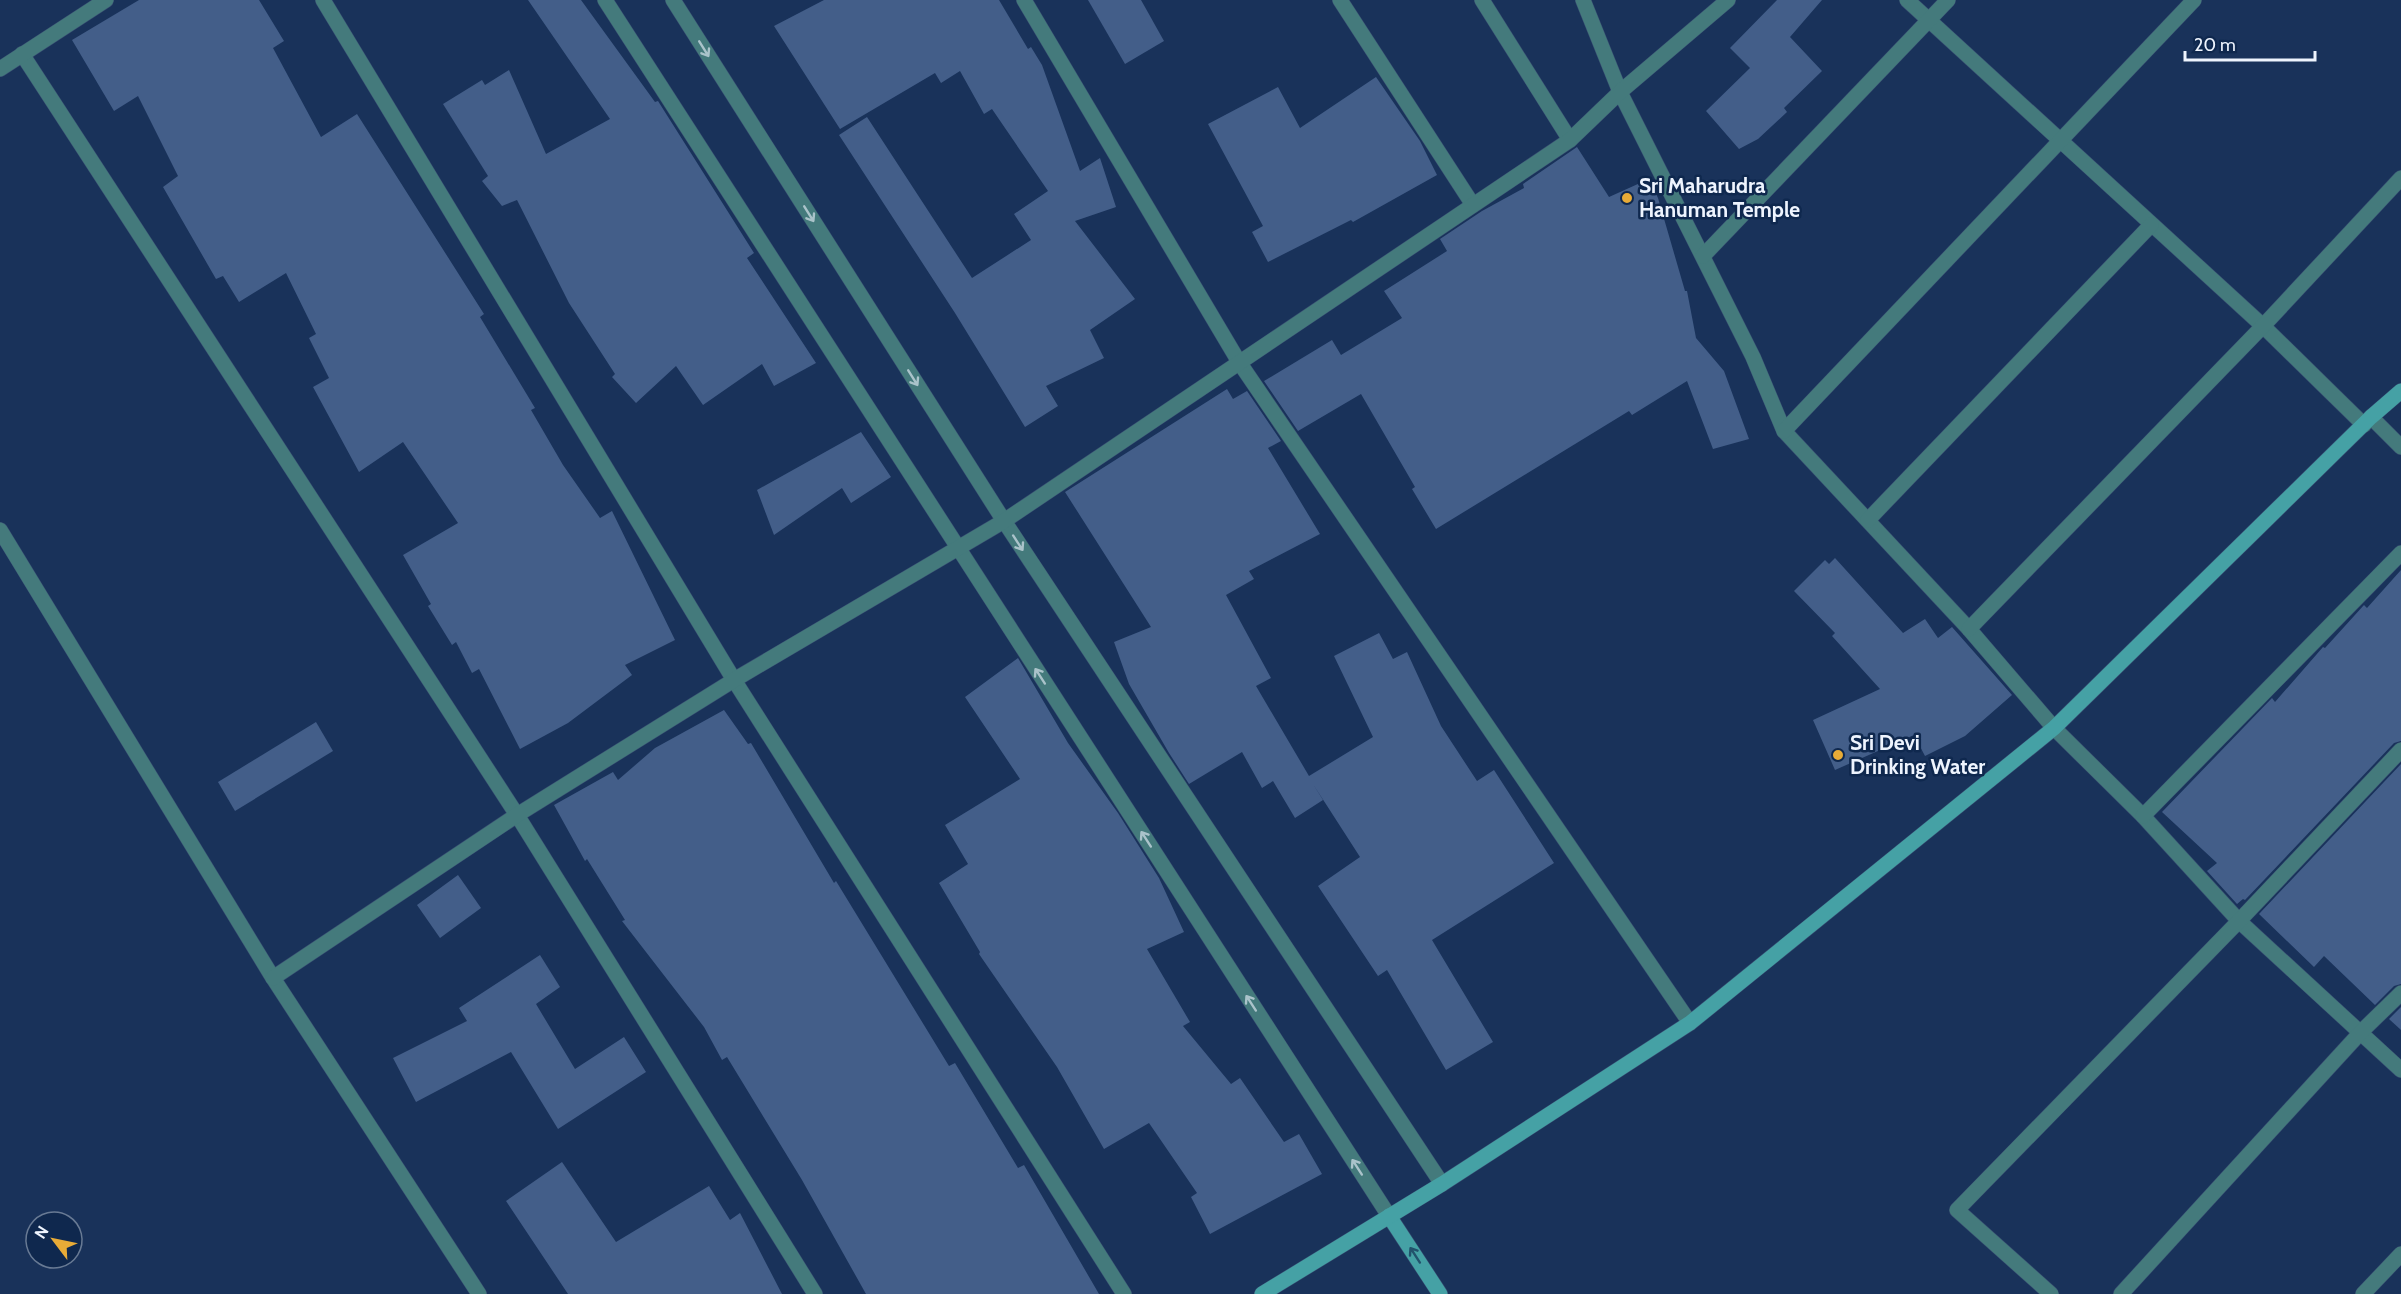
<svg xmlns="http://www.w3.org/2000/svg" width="2401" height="1294" font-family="Cabin,sans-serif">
  <rect width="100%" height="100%" fill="#19325a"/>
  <!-- building -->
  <g fill="#435e89">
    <polygon points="139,0 259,0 284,41 273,48 321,137 357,114 484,314 480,317 535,408 531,410 563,465 600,518 612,511 675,640 625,665 632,675 568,723 520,749 479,669 472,673 456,642 452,645 428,606 431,604 403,555 458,523 403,442 359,472 313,387 329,378 309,338 316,334 286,273 239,302 223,276 216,279 163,187 178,176 138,96 114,111 72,40"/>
    <polygon points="528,0 581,0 655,102 658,101 754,253 747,258 816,363 774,386 762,364 703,405 676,366 636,403 612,377 615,374 569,303 517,200 502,206 482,181 488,176 443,104 482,80 485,85 509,70 546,154 610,119"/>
    <polygon points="824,0 999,0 1028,49 1031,47 1042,65 1080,171 1100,158 1116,207 1075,221 1135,299 1090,330 1104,358 1046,386 1058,406 1025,427 955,313 839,135 867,117 972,278 1031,240 1014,214 1048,191 992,109 984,114 960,71 941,83 935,73 840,129 774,26"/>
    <polygon points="1088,0 1141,0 1164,41 1125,64"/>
    <polygon points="1777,0 1822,0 1790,37 1822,71 1784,108 1787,112 1758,139 1739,149 1706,111 1750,68 1730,48"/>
    <polygon points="1376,77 1420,141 1437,175 1353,222 1351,220 1268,262 1252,232 1263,226 1208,124 1278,87 1300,128"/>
    <polygon points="1577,147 1609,197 1649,179 1658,198 1685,291 1687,291 1696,338 1724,371 1749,439 1713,449 1687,381 1632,415 1629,411 1436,529 1412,489 1415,487 1361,394 1298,431 1264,381 1332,340 1341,355 1402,318 1384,291 1447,251 1440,239 1482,211 1524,188 1523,184"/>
    <polygon points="1227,389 1233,399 1247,391 1281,441 1268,448 1320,534 1249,571 1254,579 1226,595 1271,678 1256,686 1309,776 1373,737 1334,656 1379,633 1393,659 1407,652 1441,726 1477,781 1494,770 1554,863 1432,940 1493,1042 1446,1070 1387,970 1378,976 1318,886 1360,857 1313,784 1323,800 1295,818 1273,781 1262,788 1242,752 1189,784 1169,753 1129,684 1114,642 1151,627 1065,492"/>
    <polygon points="861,432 891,477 851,503 842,488 774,535 757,490"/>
    <polygon points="1835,558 1903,633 1925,619 1938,638 1952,627 2012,695 1965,736 1925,756 1914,735 1835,770 1813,720 1880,689 1832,636 1835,633 1794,591 1825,560 1829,564"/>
    <polygon points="2401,570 2401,741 2394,743 2245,900 2243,899 2237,904 2207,871 2217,863 2162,812 2272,698 2275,702 2323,647 2325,648 2364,605 2367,608"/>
    <polygon points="1018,658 1068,743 1118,813 1159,878 1184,932 1147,949 1190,1022 1183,1026 1231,1084 1240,1078 1284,1142 1299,1134 1322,1174 1210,1234 1191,1197 1197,1193 1149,1123 1104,1149 1057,1067 979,954 980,952 939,883 968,864 945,825 1020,779 965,697"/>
    <polygon points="724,710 748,744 751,743 834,883 836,881 949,1066 955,1063 1018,1168 1024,1165 1099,1294 866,1294 802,1180 727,1057 722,1060 704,1027 622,921 625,920 587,859 585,861 554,805 613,772 618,780 655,748"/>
    <polygon points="316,722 333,751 235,811 218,782"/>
    <polygon points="2401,764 2401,984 2394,986 2375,1005 2324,956 2314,967 2259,914"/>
    <polygon points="458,875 481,908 440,938 417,905"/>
    <polygon points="540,955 560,987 536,1004 575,1069 624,1037 646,1072 558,1129 511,1052 416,1102 393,1058 467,1021 459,1008"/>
    <polygon points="2401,1007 2401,1030 2389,1019"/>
    <polygon points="562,1162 616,1242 709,1186 730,1220 740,1213 782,1294 568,1294 506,1201"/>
  </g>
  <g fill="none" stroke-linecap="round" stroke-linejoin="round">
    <defs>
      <g id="minor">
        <polyline points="323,0 734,680 1124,1294"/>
        <polyline points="605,0 1389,1216"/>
        <polyline points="673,0 1004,521 1442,1184"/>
        <polyline points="1024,0 1239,362 1690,1023"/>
        <polyline points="1340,0 1473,205"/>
        <polyline points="1482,0 1570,140"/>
        <polyline points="1583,0 1620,92 1753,357 1784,431 1969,629 2054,728 2143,816 2239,921 2401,1070"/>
        <polyline points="1907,0 2263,326 2364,425"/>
        <polyline points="22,54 517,815 815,1294"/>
        <polyline points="0,69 106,0"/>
        <polyline points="1703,256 1948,0"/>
        <polyline points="2371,417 2401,447"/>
        <polyline points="1784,431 2194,0"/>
        <polyline points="1868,520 2151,225"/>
        <polyline points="0,530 273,978 479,1294"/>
        <polyline points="1969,629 2263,326 2401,178"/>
        <polyline points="2143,816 2401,553"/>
        <polyline points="273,978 517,815 734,680 1004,521 1570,140 1620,92 1728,0"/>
        <polyline points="2051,1294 1957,1210 2239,921 2401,750"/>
        <polyline points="2121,1294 2361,1032 2401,993"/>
        <polyline points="2363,1294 2401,1254"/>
      </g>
      <g id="secondary">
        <polyline points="1389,1216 1440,1294"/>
        <polyline points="1262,1294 1442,1184 1690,1023 2054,728 2371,417 2401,391"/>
      </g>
    </defs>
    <!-- minor casing -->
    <use href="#minor" stroke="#374d71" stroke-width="16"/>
    <!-- secondary casing -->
    <use href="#secondary" stroke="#374d71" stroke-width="16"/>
    <!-- minor -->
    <use href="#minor" stroke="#447a7c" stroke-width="15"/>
    <!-- secondary -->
    <use href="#secondary" stroke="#45a1a5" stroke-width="15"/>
  </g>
  <!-- one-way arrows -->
  <defs><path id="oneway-shaft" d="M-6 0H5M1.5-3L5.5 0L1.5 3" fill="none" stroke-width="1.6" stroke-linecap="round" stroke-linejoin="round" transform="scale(1.5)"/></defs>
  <g stroke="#aac3ca">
    <use href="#oneway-shaft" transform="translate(704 49) rotate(58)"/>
    <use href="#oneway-shaft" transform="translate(809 214) rotate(58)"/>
    <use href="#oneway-shaft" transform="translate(913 378) rotate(58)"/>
    <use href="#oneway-shaft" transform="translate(1018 543) rotate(57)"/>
    <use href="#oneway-shaft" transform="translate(1040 676) rotate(-123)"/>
    <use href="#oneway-shaft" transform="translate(1146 839) rotate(-123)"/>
    <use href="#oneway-shaft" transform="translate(1251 1003) rotate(-123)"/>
    <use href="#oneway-shaft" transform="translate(1357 1167) rotate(-123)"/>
  </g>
  <use stroke="#22526c" href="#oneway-shaft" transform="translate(1415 1255) rotate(-123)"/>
  <!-- markers -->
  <g fill="#e8ab37" stroke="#0f284e" stroke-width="2">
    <circle cx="1627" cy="198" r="6"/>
    <circle cx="1838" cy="755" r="6"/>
  </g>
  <g text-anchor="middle" stroke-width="5" stroke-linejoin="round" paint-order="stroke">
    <!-- poi labels -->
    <g font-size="21" font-weight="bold" fill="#eef4fe" stroke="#0f284e" text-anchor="start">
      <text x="1639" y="193">Sri Maharudra<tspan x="1639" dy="24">Hanuman Temple</tspan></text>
      <text x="1850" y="750">Sri Devi<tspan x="1850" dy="24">Drinking Water</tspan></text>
    </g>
  </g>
  <!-- north arrow -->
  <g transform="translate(54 1240) rotate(302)"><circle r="28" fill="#0f284e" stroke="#687a94" stroke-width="1.5"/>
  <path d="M0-4.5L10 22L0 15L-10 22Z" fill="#e8ab37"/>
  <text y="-9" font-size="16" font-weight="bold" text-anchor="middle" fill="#eef4fe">N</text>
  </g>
  <!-- scale -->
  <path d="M2185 51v9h130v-9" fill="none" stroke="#eef4fe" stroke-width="3"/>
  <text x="2194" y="51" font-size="18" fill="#eef4fe" stroke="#0f284e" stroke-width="4.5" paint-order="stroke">20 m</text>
</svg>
